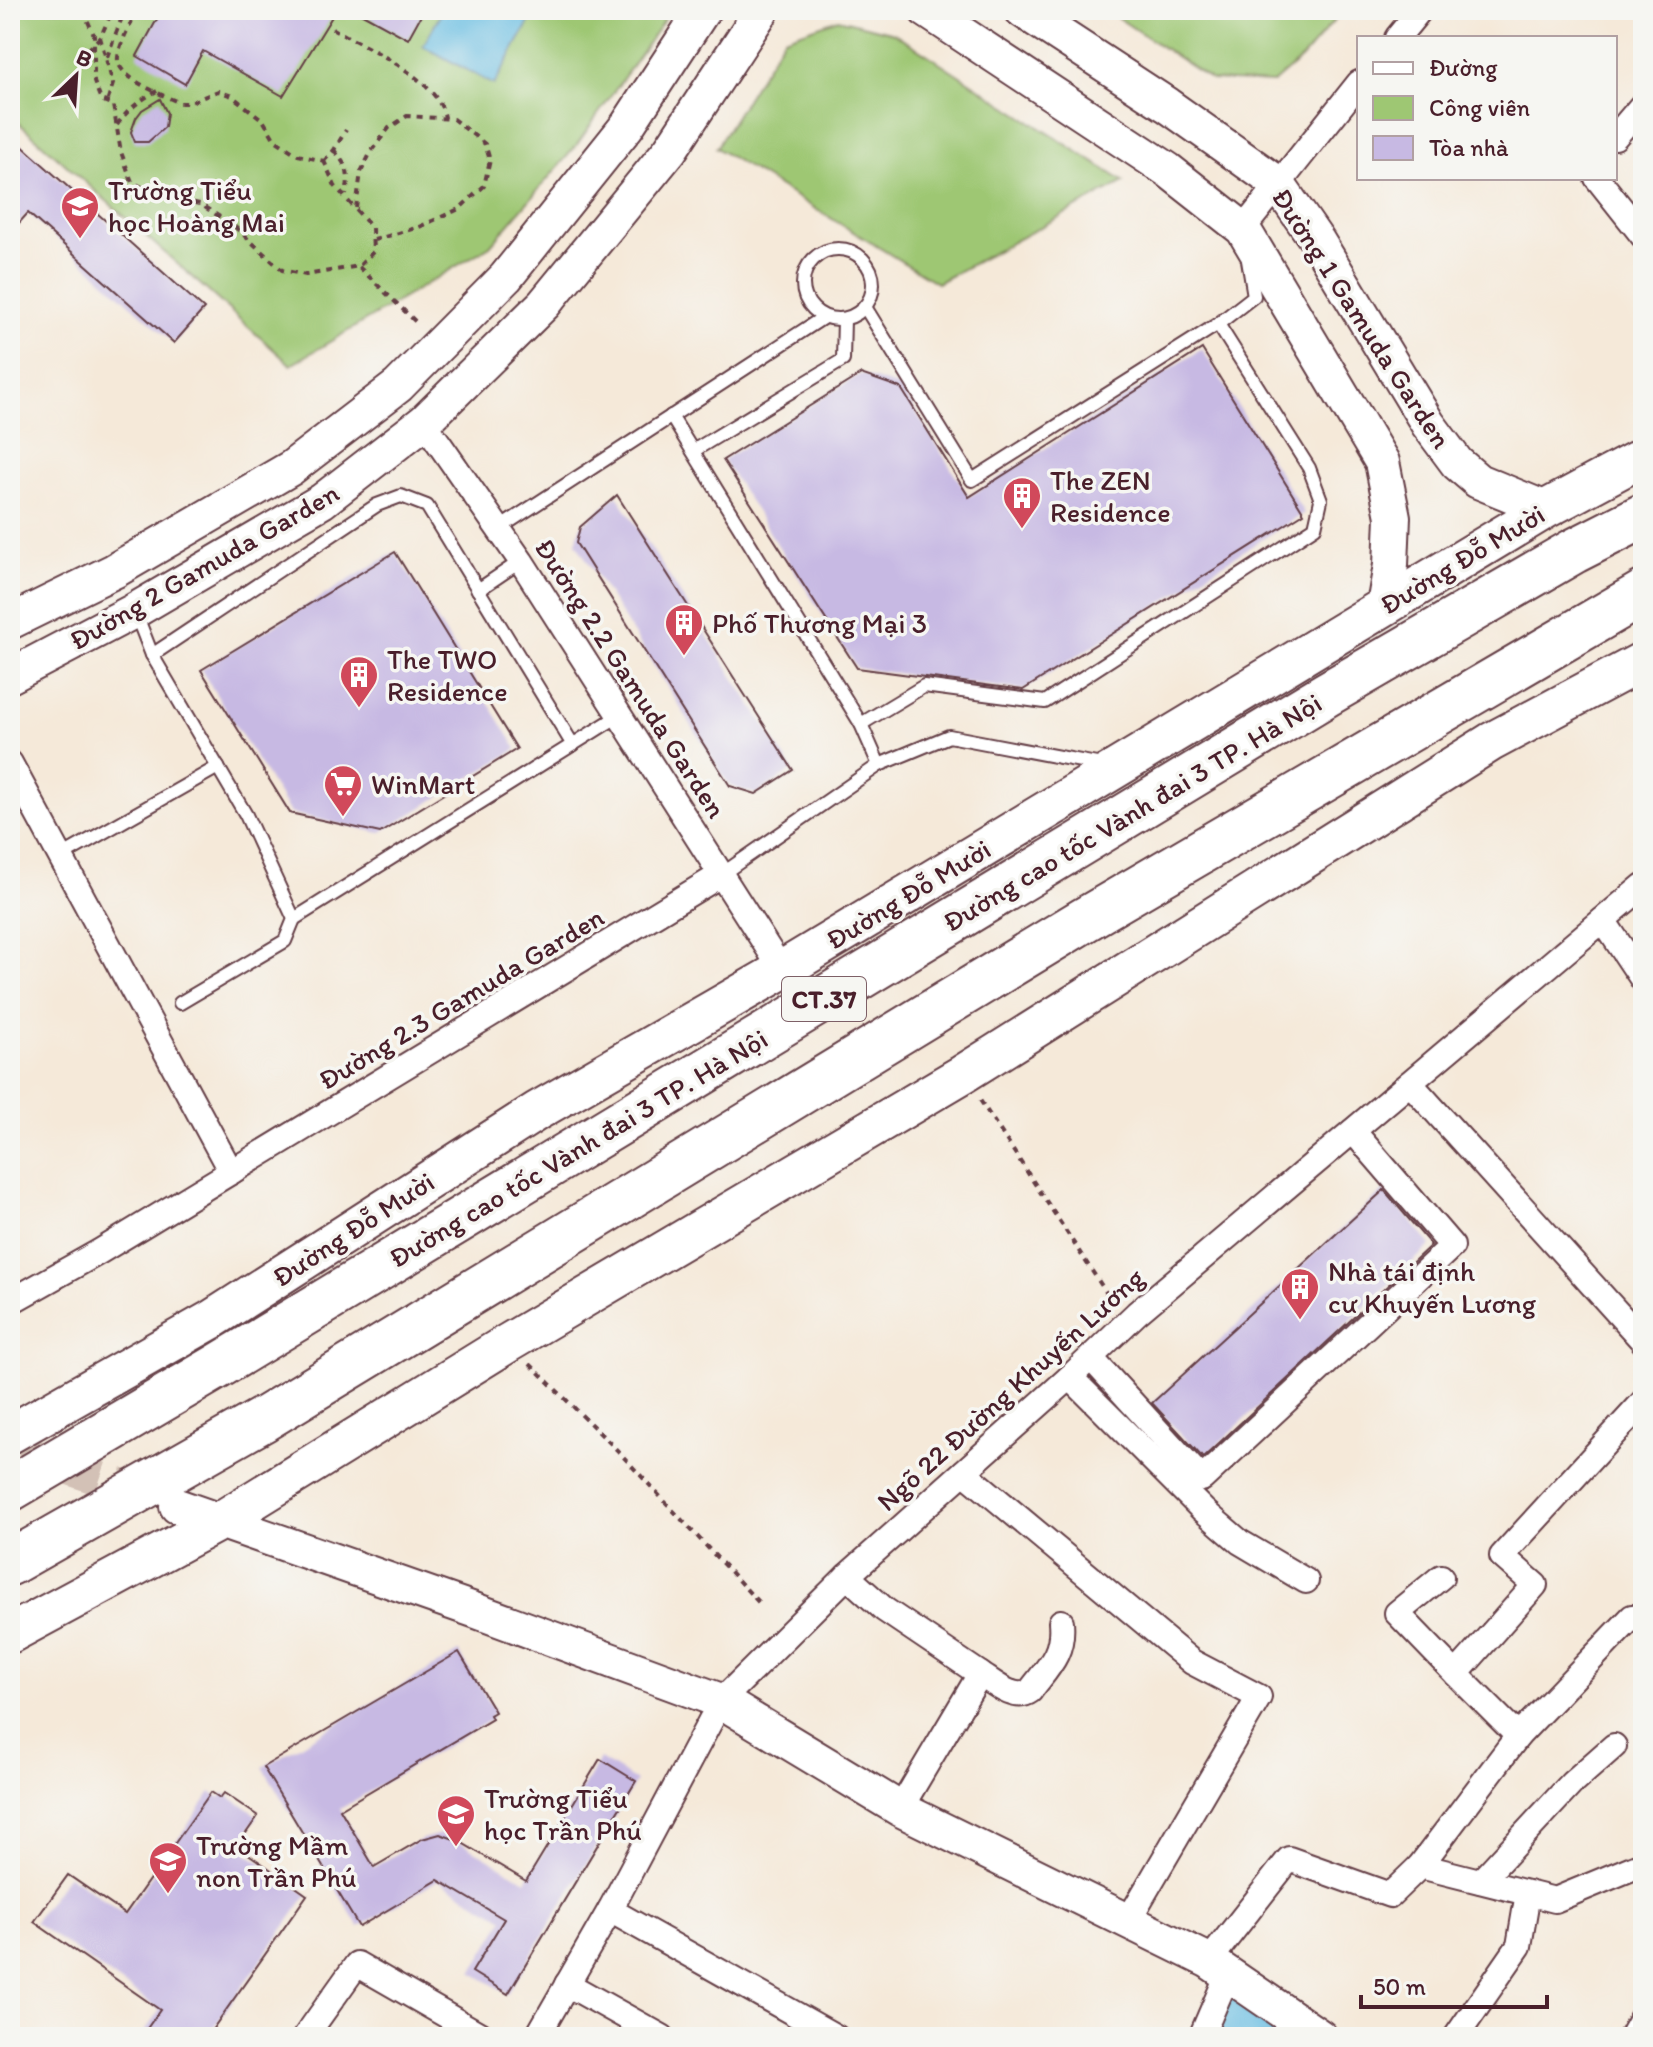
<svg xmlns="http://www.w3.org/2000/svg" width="1653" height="2047" font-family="Itim,sans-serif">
  <rect width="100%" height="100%" fill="#f6f6f2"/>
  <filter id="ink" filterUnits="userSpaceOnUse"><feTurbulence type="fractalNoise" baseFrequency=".0125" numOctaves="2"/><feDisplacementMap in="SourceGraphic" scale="16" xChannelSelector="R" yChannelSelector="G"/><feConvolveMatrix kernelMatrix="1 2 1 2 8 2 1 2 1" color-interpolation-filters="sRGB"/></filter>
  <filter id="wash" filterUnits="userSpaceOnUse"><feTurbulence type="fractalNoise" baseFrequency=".006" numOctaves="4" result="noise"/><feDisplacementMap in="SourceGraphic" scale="32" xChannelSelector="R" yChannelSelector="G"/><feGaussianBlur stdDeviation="1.8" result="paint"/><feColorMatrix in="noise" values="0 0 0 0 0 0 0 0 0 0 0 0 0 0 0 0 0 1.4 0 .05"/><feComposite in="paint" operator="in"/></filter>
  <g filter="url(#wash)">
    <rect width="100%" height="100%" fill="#f5e9d9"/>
    <!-- green -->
    <g fill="#9ec773" stroke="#74734f" stroke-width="2">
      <polygon points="10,10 671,10 576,146 490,246 291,365 10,115"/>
      <polygon points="1106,10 1343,10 1302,58 1273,83 1212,80"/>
      <polygon points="838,19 894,33 1124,182 937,283 716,148 784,38"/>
    </g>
    <!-- water -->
    <g fill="#65bce2" stroke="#586e86" stroke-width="2">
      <polygon points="443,10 536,10 494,85 423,46"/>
      <polygon points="1231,1992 1310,2037 1208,2037"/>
    </g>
    <g id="blocks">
      <!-- building -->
      <g fill="#c7b9e3">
        <polygon points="162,10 336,10 283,96 203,51 185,84 137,56"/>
        <polygon points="355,10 424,10 408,39"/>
        <polygon points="160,99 167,113 165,127 148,142 135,142 131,132 136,118 142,110"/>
        <polygon points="10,135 204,309 174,343 28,213 10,233"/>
        <polygon points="1202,349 1304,513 1023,690 857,668 723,460 861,374 901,388 969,497"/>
        <polygon points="617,495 793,770 756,794 730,786 576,543 580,527"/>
        <polygon points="395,552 517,749 380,833 290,813 201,670"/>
        <polygon points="1384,1190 1431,1245 1203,1458 1152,1403"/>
        <polygon points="459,1652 495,1712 490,1715 492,1719 340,1809 374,1867 422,1839 440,1834 457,1840 526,1881 600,1759 636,1781 508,1994 472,1972 504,1919 438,1880 359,1927 263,1767"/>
        <polygon points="211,1792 220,1798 224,1793 258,1816 237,1846 307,1895 207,2037 141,2037 160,2010 34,1922 68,1875 125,1914"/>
      </g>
    </g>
  </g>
  <g filter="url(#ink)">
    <use href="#blocks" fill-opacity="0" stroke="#643d45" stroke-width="2"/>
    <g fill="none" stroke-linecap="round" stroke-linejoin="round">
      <!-- secondary-tunnel -->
      <polyline stroke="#d3c1b6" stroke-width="34" stroke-dasharray="34 17" stroke-linecap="butt" points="20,1451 150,1496"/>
      <defs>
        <g id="lane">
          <circle cx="838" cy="284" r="35"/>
          <polyline points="865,307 972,480 1218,324 1254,296 1248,260"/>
          <polyline points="671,416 861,724 924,686 1045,702 1315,527 1321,500 1309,468 1218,324"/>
          <polyline points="693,451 843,360 844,319"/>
          <polyline points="498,529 824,317"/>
          <polyline points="478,590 521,561"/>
          <polyline points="136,614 152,655 246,815 294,919 285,941 180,1003"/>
          <polyline points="152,655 377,505 401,496 427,506 573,745"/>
          <polyline points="879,765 949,736 1102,765"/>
          <polyline points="60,857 218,767"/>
          <polyline points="722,874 879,765 861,724"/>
          <polyline points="294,919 620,715"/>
        </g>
        <g id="street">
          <polyline points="1397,38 1420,10"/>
          <polyline points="1615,137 1643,104"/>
          <polyline points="1597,178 1643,236"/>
          <polyline points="1243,229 1359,83"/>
          <polyline points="424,422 521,561 782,970"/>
          <polyline points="10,763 231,1172"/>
          <polyline points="1603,920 1643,980"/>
          <polyline points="1410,1083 1643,1341"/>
          <polyline points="10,1302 99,1252 722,874"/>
          <polyline points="1091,1358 1202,1479 1452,1246 1353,1131"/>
          <polyline points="1070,1377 1203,1510 1240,1542 1306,1581"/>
          <polyline points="964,1472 1192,1662 1259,1697 1129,1919"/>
          <polyline points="847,1576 885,1610 980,1674"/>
          <polyline points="1441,1577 1397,1613 1456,1674"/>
          <polyline points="1518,1736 1456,1674 1535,1585 1502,1556 1643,1402"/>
          <path d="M900 1809 980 1674C994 1683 1015 1702 1030 1691 1048 1667 1064 1654 1061 1622"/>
          <polyline points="1420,1866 1555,1900 1637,1866 1643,1869"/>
          <polyline points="1481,1881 1572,1783 1614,1746"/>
          <polyline points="610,1910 836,2037"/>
          <polyline points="1209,1961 1289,1859 1390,1895 1420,1866 1518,1736 1632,1617"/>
          <polyline points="567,1984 662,2037"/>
          <polyline points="305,2037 357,1964 484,2037"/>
          <polyline points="537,2037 610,1910 721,1701 847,1576 1070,1377 1137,1313 1643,886"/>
          <polyline points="1201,2037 1228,1974"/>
          <polyline points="1456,2037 1519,1946 1528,1893"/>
          <polyline points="1631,2037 1641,2019"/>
        </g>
        <g id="secondary">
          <polyline points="926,10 1168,170 1243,229 1382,462 1393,517 1391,565 1384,606"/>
          <polyline points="1022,10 1167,105 1277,183 1318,242 1428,424 1457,463 1478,481 1546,509"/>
          <polyline points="10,622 114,571 291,468 398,386 506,277 627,126 703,10"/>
          <polyline points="10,676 134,611 322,501 424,422 544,304 670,150 762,10"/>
          <polyline points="177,1506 474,1610 721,1701 900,1809 1209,1961 1320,2037"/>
        </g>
        <g id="primary">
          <polyline points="10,1434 211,1320 537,1111 782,970 1546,509 1643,457"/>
          <polyline points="10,1634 220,1521 508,1343 963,1074 1491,742 1643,661"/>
        </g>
        <g id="highway">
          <polyline points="10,1489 217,1367 1327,694 1574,551 1643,516"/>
          <polyline points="10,1563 264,1419 1084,920 1643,593"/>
        </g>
      </defs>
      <!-- lane casing -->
      <use href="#lane" stroke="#643d45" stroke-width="16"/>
      <!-- street casing -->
      <use href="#street" stroke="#643d45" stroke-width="28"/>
      <!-- secondary casing -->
      <use href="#secondary" stroke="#643d45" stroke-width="38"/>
      <!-- primary casing -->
      <use href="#primary" stroke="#643d45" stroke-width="42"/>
      <!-- highway casing -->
      <use href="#highway" stroke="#643d45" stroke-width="48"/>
      <!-- path -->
      <g stroke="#643d45" stroke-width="4" stroke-dasharray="6 6" stroke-linecap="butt">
        <polyline points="83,10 94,35 94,82 101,100 113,105 121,152 132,182 160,196 200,204 235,227 282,270 306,275 359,266 373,252 372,228 335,186 324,161"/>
        <path d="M137 10C131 24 120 42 118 57 115 78 164 95 180 103H189L218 91 232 96 263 120 275 140 298 155 324 161"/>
        <polyline points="79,11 80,10"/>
        <path d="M332 28C364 47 439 78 445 118"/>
        <polyline points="100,37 113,84 107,103"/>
        <polyline points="88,50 101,36 109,18 124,12"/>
        <polyline points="107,57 124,12 129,10"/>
        <path d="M117 125C128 109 140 100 157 91"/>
        <path d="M334 150C348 168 350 172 346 195"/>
        <polyline points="324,161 334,150 346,130"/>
        <polyline points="356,208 361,172 372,150 389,128 407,116 453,119 485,144 490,160 484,186 459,209 419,227 374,240"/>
        <polyline points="359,267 419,325"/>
        <polyline points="980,1100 1113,1303"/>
        <polyline points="530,1364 617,1450 761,1605"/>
      </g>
      <!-- lane -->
      <use href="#lane" stroke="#fff" stroke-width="12"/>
      <!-- street -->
      <use href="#street" stroke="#fff" stroke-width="24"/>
      <!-- secondary -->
      <use href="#secondary" stroke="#fff" stroke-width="34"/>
      <!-- primary -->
      <use href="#primary" stroke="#fff" stroke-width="38"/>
      <!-- highway -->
      <use href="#highway" stroke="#fff" stroke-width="44"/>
    </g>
  </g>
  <!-- icons -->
  <defs>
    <symbol id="school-pin" viewBox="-11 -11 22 30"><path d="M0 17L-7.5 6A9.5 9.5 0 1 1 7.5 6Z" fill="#d1495b" stroke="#f6f6f2"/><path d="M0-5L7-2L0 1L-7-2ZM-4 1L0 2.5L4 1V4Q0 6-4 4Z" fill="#fff"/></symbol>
    <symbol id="building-pin" viewBox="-11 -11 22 30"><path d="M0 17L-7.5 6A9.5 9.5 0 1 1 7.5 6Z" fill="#d1495b" stroke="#f6f6f2"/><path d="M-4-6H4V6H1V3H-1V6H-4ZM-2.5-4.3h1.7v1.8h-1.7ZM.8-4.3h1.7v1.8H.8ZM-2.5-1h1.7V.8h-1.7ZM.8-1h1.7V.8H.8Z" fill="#fff"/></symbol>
    <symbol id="supermarket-pin" viewBox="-11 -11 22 30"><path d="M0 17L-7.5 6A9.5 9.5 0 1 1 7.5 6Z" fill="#d1495b" stroke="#f6f6f2"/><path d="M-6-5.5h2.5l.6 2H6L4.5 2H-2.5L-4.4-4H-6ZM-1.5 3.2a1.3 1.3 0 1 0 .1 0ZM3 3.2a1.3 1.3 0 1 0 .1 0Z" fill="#fff"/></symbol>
  </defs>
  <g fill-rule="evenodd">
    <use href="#school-pin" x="58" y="184" width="44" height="60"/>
    <use href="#building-pin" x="1000" y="474" width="44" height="60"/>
    <use href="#building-pin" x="662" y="601" width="44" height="60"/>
    <use href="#building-pin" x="337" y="653" width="44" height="60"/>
    <use href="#supermarket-pin" x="321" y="762" width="44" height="60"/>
    <use href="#building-pin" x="1278" y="1265" width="44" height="60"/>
    <use href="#school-pin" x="434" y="1792" width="44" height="60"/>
    <use href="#school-pin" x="146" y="1839" width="44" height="60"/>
  </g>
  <g text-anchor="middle" stroke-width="7" stroke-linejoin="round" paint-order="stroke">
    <!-- shield labels -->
    <rect fill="#f6f6f2" stroke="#7e6067" stroke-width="2" x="782" y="977" width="84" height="44" rx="6"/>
    <g font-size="26" font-weight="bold" fill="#4a1f2b">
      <text x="824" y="1008">CT.37</text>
    </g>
    <!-- poi labels -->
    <g font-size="28" fill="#4a1f2b" stroke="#f6f6f2" text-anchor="start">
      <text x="108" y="200">Trường Tiểu<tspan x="108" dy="32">học Hoàng Mai</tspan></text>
      <text x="1050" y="490">The ZEN<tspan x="1050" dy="32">Residence</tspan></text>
      <text x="712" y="633">Phố Thương Mại 3</text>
      <text x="387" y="669">The TWO<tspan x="387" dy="32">Residence</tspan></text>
      <text x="371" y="794">WinMart</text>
      <text x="1328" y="1281">Nhà tái định<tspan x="1328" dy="32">cư Khuyến Lương</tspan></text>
      <text x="484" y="1808">Trường Tiểu<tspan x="484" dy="32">học Trần Phú</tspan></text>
      <text x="196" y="1855">Trường Mầm<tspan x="196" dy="32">non Trần Phú</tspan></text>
    </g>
    <!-- street labels -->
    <g font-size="28" fill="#4a1f2b" stroke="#f6f6f2">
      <text transform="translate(1362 318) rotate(57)" y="10">Đường 1 Gamuda Garden</text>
      <text transform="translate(1462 559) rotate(-31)" y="10">Đường Đỗ Mười</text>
      <text transform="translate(204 566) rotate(-30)" y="10">Đường 2 Gamuda Garden</text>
      <text transform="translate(631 678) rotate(57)" y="10">Đường 2.2 Gamuda Garden</text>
      <text transform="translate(1132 812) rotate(-31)" y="10">Đường cao tốc Vành đai 3 TP. Hà Nội</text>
      <text transform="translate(908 894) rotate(-31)" y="10">Đường Đỗ Mười</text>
      <text transform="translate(461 998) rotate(-31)" y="10">Đường 2.3 Gamuda Garden</text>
      <text transform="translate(578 1148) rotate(-31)" y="10">Đường cao tốc Vành đai 3 TP. Hà Nội</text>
      <text transform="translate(353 1229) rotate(-33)" y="10">Đường Đỗ Mười</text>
      <text transform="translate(1010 1389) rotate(-42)" y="10">Ngõ 22 Đường Khuyến Lương</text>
    </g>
  </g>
  <!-- margin -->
  <rect width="1653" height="2047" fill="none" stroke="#f6f6f2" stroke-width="40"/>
  <!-- legend -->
  <rect x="1357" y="36" width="260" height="144" fill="#f6f6f2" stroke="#b1a0a2" stroke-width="2"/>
  <rect x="1373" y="62" width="40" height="12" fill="#ffffff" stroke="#b1a0a2" stroke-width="2"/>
  <text x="1429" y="76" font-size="24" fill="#4a1f2b">Đường</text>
  <rect x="1373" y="96" width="40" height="24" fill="#9ec773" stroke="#b1a0a2" stroke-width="2"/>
  <text x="1429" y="116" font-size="24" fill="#4a1f2b">Công viên</text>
  <rect x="1373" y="136" width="40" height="24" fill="#c7b9e3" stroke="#b1a0a2" stroke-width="2"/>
  <text x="1429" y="156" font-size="24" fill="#4a1f2b">Tòa nhà</text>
  <!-- north arrow -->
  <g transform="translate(76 76) rotate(25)" stroke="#f6f6f2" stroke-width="6" paint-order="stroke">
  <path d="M0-6L14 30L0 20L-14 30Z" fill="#4a1f2b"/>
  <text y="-12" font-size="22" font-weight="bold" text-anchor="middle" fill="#4a1f2b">B</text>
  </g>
  <!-- scale -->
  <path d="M1361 1995v12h186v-12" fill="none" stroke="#4a1f2b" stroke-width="4"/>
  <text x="1373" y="1995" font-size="24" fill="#4a1f2b" stroke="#f6f6f2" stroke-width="6" paint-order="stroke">50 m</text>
</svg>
